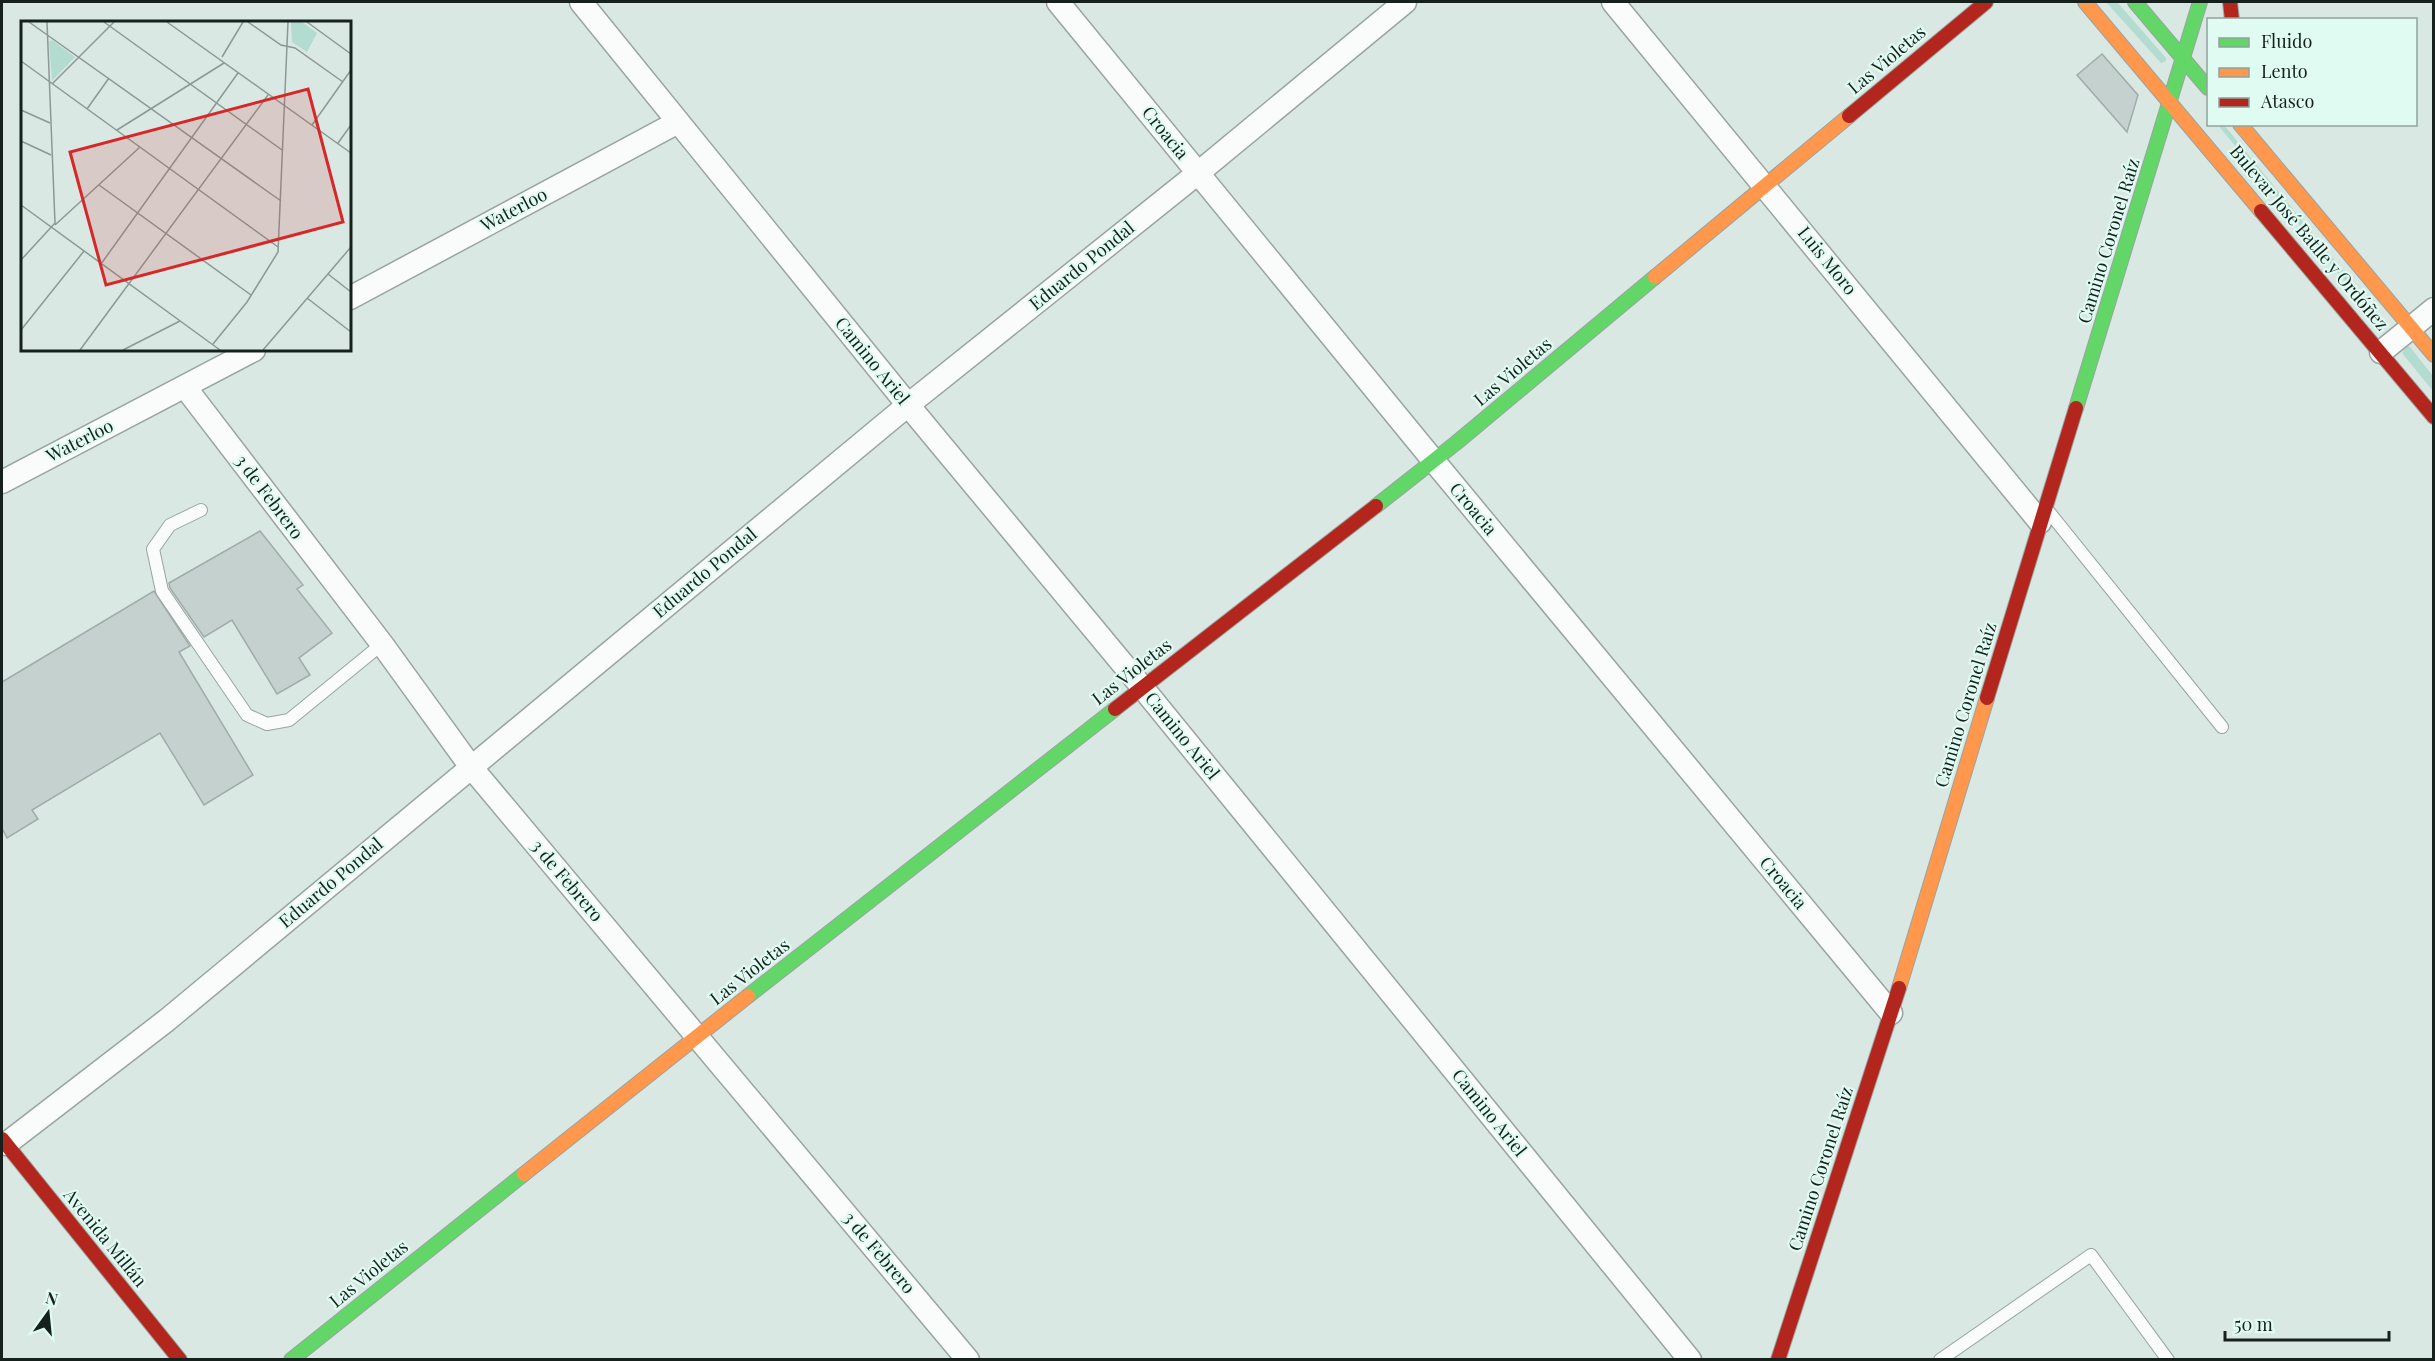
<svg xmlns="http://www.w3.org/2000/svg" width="2435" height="1361" font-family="'Playfair Display',serif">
  <rect width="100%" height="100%" fill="#d9e8e3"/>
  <!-- green -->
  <g fill="#b1dccf">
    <polygon points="2106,2 2117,2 2166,58 2166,61 2161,63"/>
    <polygon points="2218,125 2224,125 2385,322 2378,322"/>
    <polygon points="2407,346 2410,347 2433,376 2433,391 2402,353"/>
  </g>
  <!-- building -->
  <g fill="#c5d1ce" stroke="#a0aca8" stroke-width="1.5">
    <polygon points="2102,54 2138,95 2127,132 2077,75"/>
    <polygon points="260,531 303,585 297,589 332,633 299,658 310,675 277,694 232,620 204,637 170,588 169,583"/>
    <polygon points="154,591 190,646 179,652 253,775 204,805 160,733 32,810 38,819 7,838 2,828 2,682"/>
  </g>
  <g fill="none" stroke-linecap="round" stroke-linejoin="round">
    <defs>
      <g id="lane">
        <polyline points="201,510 170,525 153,549 162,591 247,715 267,724 289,720 382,644"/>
        <polyline points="2049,512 2222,727"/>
        <polyline points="1940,1360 2091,1255 2168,1360"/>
      </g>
      <g id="street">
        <polyline points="581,2 908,405 1142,687 1690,1360"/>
        <polyline points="1058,2 1433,460 1891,1013"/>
        <polyline points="1613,2 2040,522"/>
        <polyline points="350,298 678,122"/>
        <polyline points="2381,352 2434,309"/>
        <polyline points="185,387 382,644 471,767 968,1360"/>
        <polyline points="2,482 254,350"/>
        <polyline points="6,1144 167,1020 908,405 1198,173 1405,2"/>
      </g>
      <g id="fast">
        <polyline points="2135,2 2208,88"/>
        <polyline points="2076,408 2200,2"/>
        <polyline points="1376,506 1456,443 1655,277"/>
        <polyline points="748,996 1115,709"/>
        <polyline points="291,1360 524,1174"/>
      </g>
      <g id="slow">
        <polyline points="2085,2 2261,211"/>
        <polyline points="2240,124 2434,355"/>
        <polyline points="1655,277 1849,116"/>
        <polyline points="1899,988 1987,698"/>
        <polyline points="524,1174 748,996"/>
      </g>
      <g id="jam">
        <polyline points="2230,2 2232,20"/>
        <polyline points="1849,116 1986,2"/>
        <polyline points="2261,211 2434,417"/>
        <polyline points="1987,698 2076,408"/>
        <polyline points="1115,709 1376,506"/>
        <polyline points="2,1139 180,1360"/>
        <polyline points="1778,1360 1899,988"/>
      </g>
    </defs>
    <!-- lane casing -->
    <use href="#lane" stroke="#99a4a0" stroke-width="14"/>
    <!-- street casing -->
    <use href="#street" stroke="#99a4a0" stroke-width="25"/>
    <!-- fast casing -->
    <use href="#fast" stroke="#99a4a0" stroke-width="16"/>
    <!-- slow casing -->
    <use href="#slow" stroke="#99a4a0" stroke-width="16"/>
    <!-- jam casing -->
    <use href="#jam" stroke="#99a4a0" stroke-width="16"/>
    <!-- lane -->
    <use href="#lane" stroke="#f9fcfb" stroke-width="12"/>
    <!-- street -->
    <use href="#street" stroke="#f9fcfb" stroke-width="22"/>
    <!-- fast -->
    <use href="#fast" stroke="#63d668" stroke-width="14"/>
    <!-- slow -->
    <use href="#slow" stroke="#ff974d" stroke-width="14"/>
    <!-- jam -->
    <use href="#jam" stroke="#b3261e" stroke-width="14"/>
  </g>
  <g text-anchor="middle" stroke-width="4.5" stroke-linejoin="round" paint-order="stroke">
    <!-- street labels -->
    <g font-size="18" fill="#16201d" stroke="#e0fbf2">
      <text transform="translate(1887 60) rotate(-40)" y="6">Las Violetas</text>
      <text transform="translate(1165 133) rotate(51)" y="6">Croacia</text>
      <text transform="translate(514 210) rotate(-28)" y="6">Waterloo</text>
      <text transform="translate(2309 238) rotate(50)" y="6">Bulevar José Batlle y Ordóñez</text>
      <text transform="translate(2109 241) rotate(-73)" y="6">Camino Coronel Raíz</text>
      <text transform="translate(1827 261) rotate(51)" y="6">Luis Moro</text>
      <text transform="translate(1082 266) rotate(-39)" y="6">Eduardo Pondal</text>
      <text transform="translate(872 361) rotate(51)" y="6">Camino Ariel</text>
      <text transform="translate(1513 372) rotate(-40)" y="6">Las Violetas</text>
      <text transform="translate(80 441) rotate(-27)" y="6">Waterloo</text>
      <text transform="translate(269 497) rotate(53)" y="6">3 de Febrero</text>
      <text transform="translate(1473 509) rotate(50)" y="6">Croacia</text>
      <text transform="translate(705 573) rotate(-40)" y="6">Eduardo Pondal</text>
      <text transform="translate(1132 672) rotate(-38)" y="6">Las Violetas</text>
      <text transform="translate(1966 705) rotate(-73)" y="6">Camino Coronel Raíz</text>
      <text transform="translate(1182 736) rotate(51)" y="6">Camino Ariel</text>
      <text transform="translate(567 881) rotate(50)" y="6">3 de Febrero</text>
      <text transform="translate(331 883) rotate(-40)" y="6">Eduardo Pondal</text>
      <text transform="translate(1783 883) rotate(50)" y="6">Croacia</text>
      <text transform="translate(750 972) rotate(-38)" y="6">Las Violetas</text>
      <text transform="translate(1489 1113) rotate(51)" y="6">Camino Ariel</text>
      <text transform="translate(1821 1169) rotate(-72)" y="6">Camino Coronel Raíz</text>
      <text transform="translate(105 1238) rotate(51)" y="6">Avenida Millán</text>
      <text transform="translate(879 1253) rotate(50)" y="6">3 de Febrero</text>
      <text transform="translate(369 1274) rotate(-39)" y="6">Las Violetas</text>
    </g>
  </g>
  <!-- overview -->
  <g transform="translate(21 21)">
    <rect width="330" height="330" fill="#d9e8e3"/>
    <path d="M270 1H281L296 12 286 31 271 21ZM31 19 54 36 31 60 28 21Z" fill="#b1dccf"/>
    <path fill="none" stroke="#8b9894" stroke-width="1.5" d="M8 1 260 180M83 1 261 129M146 1 330 132M227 1 260 24 274 27 322 61M286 1 330 33M201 36 222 1M0 40 257 226M31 63 93 1M66 88 88 57M0 89 29 102M291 104 330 49M96 109 203 42M0 120 30 134M317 122 330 104M78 164 230 274M0 184 199 329M34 204 119 126M0 239 34 202 26 1M80 243 217 52M307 253 330 271M286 277 330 311M0 309 63 230M192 323 226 281 257 231 267 1M59 329 247 74M102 329 159 300M242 329 330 226"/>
    <path fill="#d62828" fill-opacity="0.15" stroke="#d62828" stroke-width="3" d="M287 68 322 201 85 264 49 131Z"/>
    <rect width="330" height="330" fill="none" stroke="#16201d" stroke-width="3"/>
  </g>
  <!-- border -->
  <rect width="2435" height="1361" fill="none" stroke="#16201d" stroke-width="6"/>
  <!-- legend -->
  <rect x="2207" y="18" width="210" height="108" fill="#e0fbf2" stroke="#8fa39d" stroke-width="1.5"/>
  <rect x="2219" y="38" width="30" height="9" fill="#63d668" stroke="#8fa39d" stroke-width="1.5"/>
  <text x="2261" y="48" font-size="18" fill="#16201d">Fluido</text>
  <rect x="2219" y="68" width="30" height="9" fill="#ff974d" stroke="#8fa39d" stroke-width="1.5"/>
  <text x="2261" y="78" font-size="18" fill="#16201d">Lento</text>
  <rect x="2219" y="98" width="30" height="9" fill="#b3261e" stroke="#8fa39d" stroke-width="1.5"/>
  <text x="2261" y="108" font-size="18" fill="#16201d">Atasco</text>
  <!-- north arrow -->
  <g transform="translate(48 1313) rotate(15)" stroke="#e0fbf2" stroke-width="4.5" paint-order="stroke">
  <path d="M0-4.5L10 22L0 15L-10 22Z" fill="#16201d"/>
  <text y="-9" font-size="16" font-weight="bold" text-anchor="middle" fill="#16201d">N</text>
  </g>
  <!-- scale -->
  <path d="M2225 1331v9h164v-9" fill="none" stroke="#16201d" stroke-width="3"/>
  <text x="2234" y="1331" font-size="18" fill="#16201d" stroke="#e0fbf2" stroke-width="4.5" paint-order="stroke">50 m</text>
</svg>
